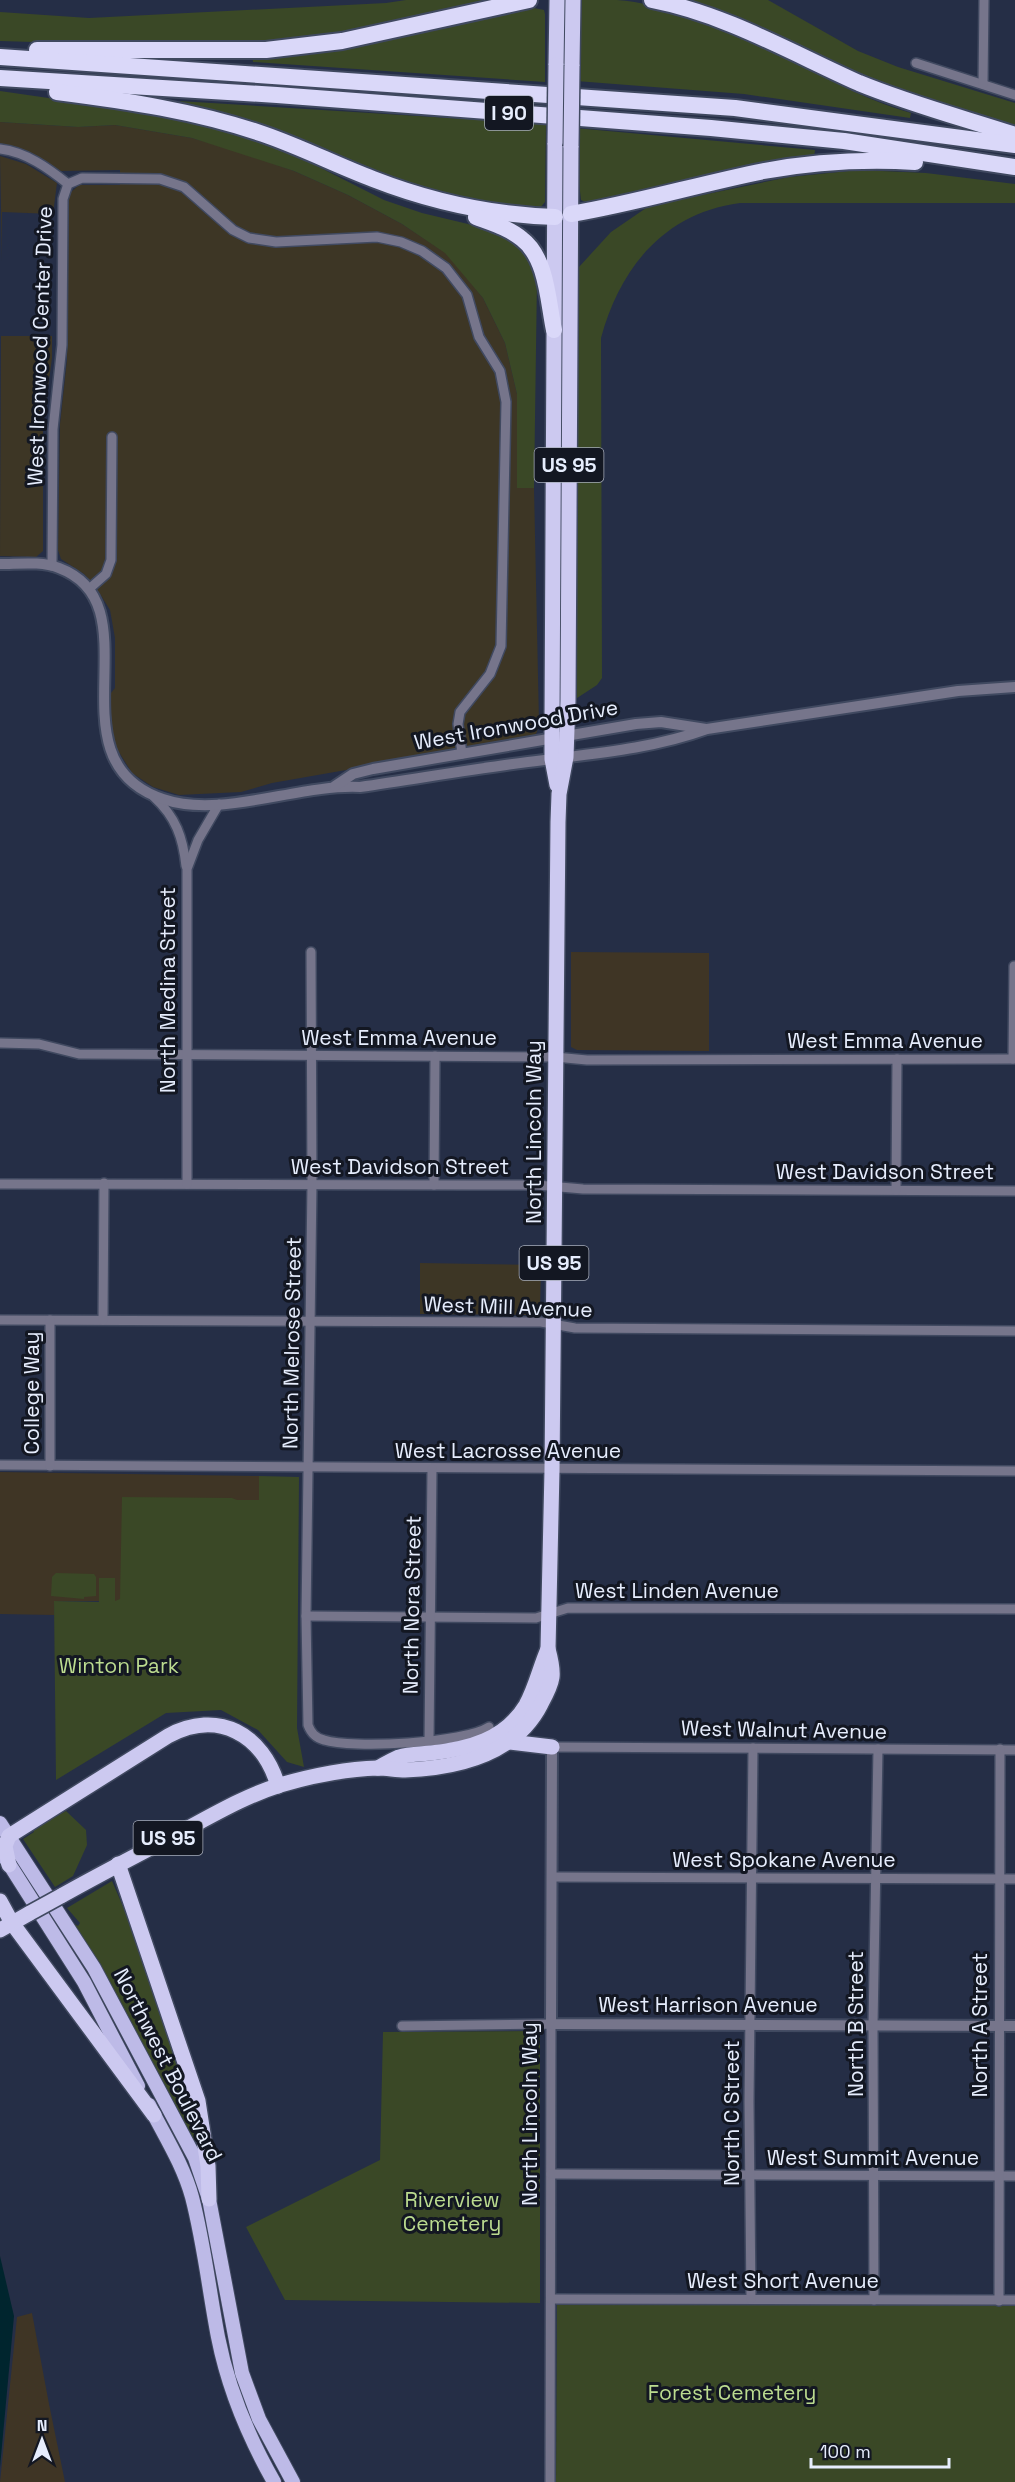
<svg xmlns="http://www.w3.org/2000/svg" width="1015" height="2482" font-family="'Space Grotesk',sans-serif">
  <rect width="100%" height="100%" fill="#252e46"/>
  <!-- education -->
  <g fill="#3f3525">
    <polygon points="571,952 709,953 709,1051 577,1050 571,1047"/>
    <polygon points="0,1472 259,1476 259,1500 242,1500 239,1601 54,1601 54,1615 0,1614"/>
    <polygon points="32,2313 49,2404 65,2482 0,2482 17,2317"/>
  </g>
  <!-- medical -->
  <g fill="#3d3625">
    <polygon points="0,122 78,127 115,125 192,138 240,152 294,171 348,195 402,224 446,253 465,275 483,298 505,343 517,394 517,488 534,488 539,723 537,732 534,737 272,783 241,792 179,795 153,787 132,773 117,749 110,723 111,693 115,688 115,638 110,610 95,586 84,574 61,559 58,550 60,424 67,360 69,198 71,192 79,185 120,185 120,170 61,171 37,157 0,145"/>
    <polygon points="0,156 26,164 57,183 53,214 2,212 2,261"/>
    <polygon points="1,336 52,336 52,358 43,423 43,551 36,557 0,556"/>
    <polygon points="420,1263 541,1265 540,1310 531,1315 420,1314"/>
  </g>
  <!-- green -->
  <g fill="#3a4826">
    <polygon points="406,0 492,0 308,40 200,47 0,41 0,12 89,18 386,3"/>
    <path d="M581 0C593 0 605 0 617 0 662 3 721 26 761 45 810 68 858 98 911 113L910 118 744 94 576 81Z"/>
    <polygon points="678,0 768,0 858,51 898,67 1015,103 1015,128 933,105"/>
    <polygon points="534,8 544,10 545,14 545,82 253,62 252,55 473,16"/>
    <polygon points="0,91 194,119 255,138 315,165 384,200 422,213 493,230 515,241 530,260 537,279 534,488 517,488 517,394 505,343 483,298 445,253 402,224 348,195 294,171 192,138 115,125 78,127 0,122"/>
    <polygon points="179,101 546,124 545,202 540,208 519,209 411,187"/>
    <polygon points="575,128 815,150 814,157 617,200 587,203 581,200 575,149"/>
    <path d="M859 170 926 173 1015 184V203H740C664 213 620 268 601 338L602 678 597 685 574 700 579 267 611 232 649 206 789 177Z"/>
    <polygon points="259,1476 299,1477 297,1728 304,1767 287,1762 258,1730 221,1710 166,1713 56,1780 54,1601 99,1602 99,1578 115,1578 115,1601 120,1599 122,1497 232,1498 237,1500 259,1500"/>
    <polygon points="56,1573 94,1574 96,1577 96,1596 84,1597 84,1599 51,1596 52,1577"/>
    <polygon points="66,1811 86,1830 87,1845 73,1876 55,1887 23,1839 34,1832 32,1829"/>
    <polygon points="112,1881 128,1918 198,2125 198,2141 193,2140 71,1922 78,1926 80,1923 67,1908"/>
    <polygon points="532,2031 540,2034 540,2303 285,2300 246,2227 380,2160 383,2032"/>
    <polygon points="557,2303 1015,2304 1015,2482 556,2482"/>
  </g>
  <!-- water -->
  <polygon fill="#00252e" points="0,2256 14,2316 0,2467"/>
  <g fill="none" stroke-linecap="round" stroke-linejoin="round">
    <defs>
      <g id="minor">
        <polyline points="916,63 1015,95"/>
        <polyline points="983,84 984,0"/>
        <path d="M0 149C26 152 48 168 68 184"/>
        <polyline points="52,566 53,429 62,345 63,199 68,184 82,178 160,179 184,187 233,230 249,238 276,242 377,237 401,242 422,251 446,268 467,295 479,337 500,371 506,402 501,646 490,674 460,712 458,724 462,754"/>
        <polyline points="89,589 106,574 111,560 112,437"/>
        <path d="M154 797C176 817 183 838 186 866"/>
        <path d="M311 952 312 1184 306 1616 308 1725C311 1733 315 1738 324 1740 352 1749 465 1743 489 1727"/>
        <polyline points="0,1043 39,1044 79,1054 555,1057 587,1060 1015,1059"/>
        <polyline points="1013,1059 1014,966"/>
        <polyline points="0,1184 471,1185 537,1185 583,1189 1015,1191"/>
        <polyline points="187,1184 187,869 198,840 219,804"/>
        <polyline points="434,1185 435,1056"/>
        <polyline points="896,1190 897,1059"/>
        <polyline points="0,1320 541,1322 575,1328 1015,1331"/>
        <polyline points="103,1320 104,1183"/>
        <polyline points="0,1465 1015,1471"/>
        <polyline points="50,1466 50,1320"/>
        <polyline points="306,1616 536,1618 568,1608 1015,1609"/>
        <polyline points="429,1741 432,1469"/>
        <polyline points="552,1747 1015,1750"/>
        <polyline points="552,1877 1015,1879"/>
        <polyline points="402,2026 551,2024 550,2482"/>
        <polyline points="551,2174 1015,2176"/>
        <polyline points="551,2299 1015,2300"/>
        <polyline points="751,2299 749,2102 753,1748"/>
        <polyline points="874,2300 873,2025 878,1749"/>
        <polyline points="999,2301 1000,1749"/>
      </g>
      <g id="tertiary">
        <path d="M0 564C19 564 41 561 59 568 158 605 46 760 163 799 221 819 298 784 360 787 416 779 472 769 528 762 588 754 649 750 707 729L958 691 1015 687"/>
        <polyline points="335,786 353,774 373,769 636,724 661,722 706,729"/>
        <polyline points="552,1747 551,2024 1015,2026"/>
      </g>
      <g id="primary">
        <polyline points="0,1823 94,1968 195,2158 209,2199 242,2373 259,2419 293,2482"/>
        <polyline points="4,1856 84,1982 138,2086"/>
        <path d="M149 2105C164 2135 183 2164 192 2197 204 2243 209 2290 218 2337 228 2388 248 2436 274 2482"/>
      </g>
      <g id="trunk">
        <polyline points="556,65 557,0"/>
        <polyline points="572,66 573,0"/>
        <polyline points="555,143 552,721 552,759 557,785"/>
        <polyline points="510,1742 552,1747"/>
        <path d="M378 1768C385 1764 392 1760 399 1757 408 1754 421 1754 431 1753 468 1749 505 1740 526 1705 536 1687 540 1667 548 1649"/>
        <polyline points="118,1864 198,2101 208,2166 209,2199"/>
        <path d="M9 1865 5 1846 9 1836 168 1736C218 1709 263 1734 278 1786"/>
        <path d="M61 1896C100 1874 141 1853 181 1832 213 1815 245 1796 280 1785 311 1776 345 1769 378 1768 387 1768 396 1770 405 1770 458 1768 515 1755 541 1704 554 1680 555 1675 548 1649L552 1470 558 822 559 794 566 757 568 701 571 146"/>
        <polyline points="0,1901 12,1923 154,2115"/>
        <polyline points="0,1930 30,1913"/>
      </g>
      <g id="motorway">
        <path d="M652 0C725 14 792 53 859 83 910 104 963 118 1015 135"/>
        <polyline points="37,50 266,50 342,41 529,0"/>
        <polyline points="0,57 735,108 1015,145"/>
        <polyline points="0,78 277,95 711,128 844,141 1015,167"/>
        <path d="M57 92C127 101 196 111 263 134 301 147 336 165 373 179 432 202 492 215 555 217"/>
        <path d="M571 214C636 203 699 184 764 171 814 162 865 159 915 162"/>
        <path d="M476 217C492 223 509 228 522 239 547 258 548 302 554 330"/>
      </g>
    </defs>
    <!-- minor casing -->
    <use href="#minor" stroke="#404960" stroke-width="12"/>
    <!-- tertiary casing -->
    <use href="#tertiary" stroke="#404960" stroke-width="14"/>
    <!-- primary casing -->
    <use href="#primary" stroke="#404960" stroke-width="16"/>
    <!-- trunk casing -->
    <use href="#trunk" stroke="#404960" stroke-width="18"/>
    <!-- motorway casing -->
    <use href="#motorway" stroke="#404960" stroke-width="20"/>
    <!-- minor -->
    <use href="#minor" stroke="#76758b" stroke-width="9"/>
    <!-- tertiary -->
    <use href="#tertiary" stroke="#76758b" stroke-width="10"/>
    <!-- primary -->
    <use href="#primary" stroke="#bdbae7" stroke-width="14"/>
    <!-- trunk -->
    <use href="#trunk" stroke="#ccc9f0" stroke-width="15"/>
    <!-- motorway -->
    <use href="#motorway" stroke="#dad8f9" stroke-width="16"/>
    <defs>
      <g id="trunk-bridge">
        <polyline points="555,143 556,65"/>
        <polyline points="571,146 572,66"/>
        <polyline points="30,1913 61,1896"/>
      </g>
    </defs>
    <!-- trunk-bridge casing -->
    <use href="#trunk-bridge" stroke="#404960" stroke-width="18" stroke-linecap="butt"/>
    <!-- trunk-bridge -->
    <use href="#trunk-bridge" stroke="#ccc9f0" stroke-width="15"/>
  </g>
  <g text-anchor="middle" stroke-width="6" stroke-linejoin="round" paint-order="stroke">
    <!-- shield labels -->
    <g fill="#131722" stroke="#a7adbb" stroke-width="1.5">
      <rect x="485" y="96" width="48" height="34" rx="4.5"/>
      <rect x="534.5" y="448" width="69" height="34" rx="4.5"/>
      <rect x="519.5" y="1246" width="69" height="34" rx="4.5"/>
      <rect x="133.5" y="1821" width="69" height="34" rx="4.5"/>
    </g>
    <g font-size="20" font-weight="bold" fill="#e6edfd">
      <text x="509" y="120">I 90</text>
      <text x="569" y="472">US 95</text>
      <text x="554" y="1270">US 95</text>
      <text x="168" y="1845">US 95</text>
    </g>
    <!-- street labels -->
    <g font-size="21" fill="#e6edfd" stroke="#131722">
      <text transform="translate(40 346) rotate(-88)" y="7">West Ironwood Center Drive</text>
      <text transform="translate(516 725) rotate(-10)" y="7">West Ironwood Drive</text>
      <text transform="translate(168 990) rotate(-90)" y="7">North Medina Street</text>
      <text x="399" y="1045">West Emma Avenue</text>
      <text x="885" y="1048">West Emma Avenue</text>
      <text transform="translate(534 1132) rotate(-90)" y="7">North Lincoln Way</text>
      <text x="400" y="1174">West Davidson Street</text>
      <text x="885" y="1179">West Davidson Street</text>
      <text transform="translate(508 1307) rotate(2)" y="7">West Mill Avenue</text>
      <text transform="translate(292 1343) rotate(-89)" y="7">North Melrose Street</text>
      <text transform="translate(32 1393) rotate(-90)" y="7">College Way</text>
      <text x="508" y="1458">West Lacrosse Avenue</text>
      <text x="677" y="1598">West Linden Avenue</text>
      <text transform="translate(412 1605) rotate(-89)" y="7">North Nora Street</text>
      <text transform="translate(784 1730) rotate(1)" y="7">West Walnut Avenue</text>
      <text x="784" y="1867">West Spokane Avenue</text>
      <text x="708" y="2012">West Harrison Avenue</text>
      <text transform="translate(856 2024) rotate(-90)" y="7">North B Street</text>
      <text transform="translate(980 2025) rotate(-90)" y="7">North A Street</text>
      <text transform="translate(168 2065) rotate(63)" y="7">Northwest Boulevard</text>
      <text transform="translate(732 2113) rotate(-90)" y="7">North C Street</text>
      <text transform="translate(530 2114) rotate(-90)" y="7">North Lincoln Way</text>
      <text x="873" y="2165">West Summit Avenue</text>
      <text x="783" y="2288">West Short Avenue</text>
    </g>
    <!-- park labels -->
    <g font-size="21" fill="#bbdb8f" stroke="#131722">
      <text x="119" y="1673">Winton Park</text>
      <text x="452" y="2207">Riverview<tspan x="452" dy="24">Cemetery</tspan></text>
      <text x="732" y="2400">Forest Cemetery</text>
    </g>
  </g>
  <!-- north arrow -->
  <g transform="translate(42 2440)" stroke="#131722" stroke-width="4.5" paint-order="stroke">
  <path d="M0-4.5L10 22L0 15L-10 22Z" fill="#e6edfd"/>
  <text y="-9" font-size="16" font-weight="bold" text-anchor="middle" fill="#e6edfd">N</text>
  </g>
  <!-- scale -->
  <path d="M811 2458v9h138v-9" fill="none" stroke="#e6edfd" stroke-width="3"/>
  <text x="820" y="2458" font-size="18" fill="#e6edfd" stroke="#131722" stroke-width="4.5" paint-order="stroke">100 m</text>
</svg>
